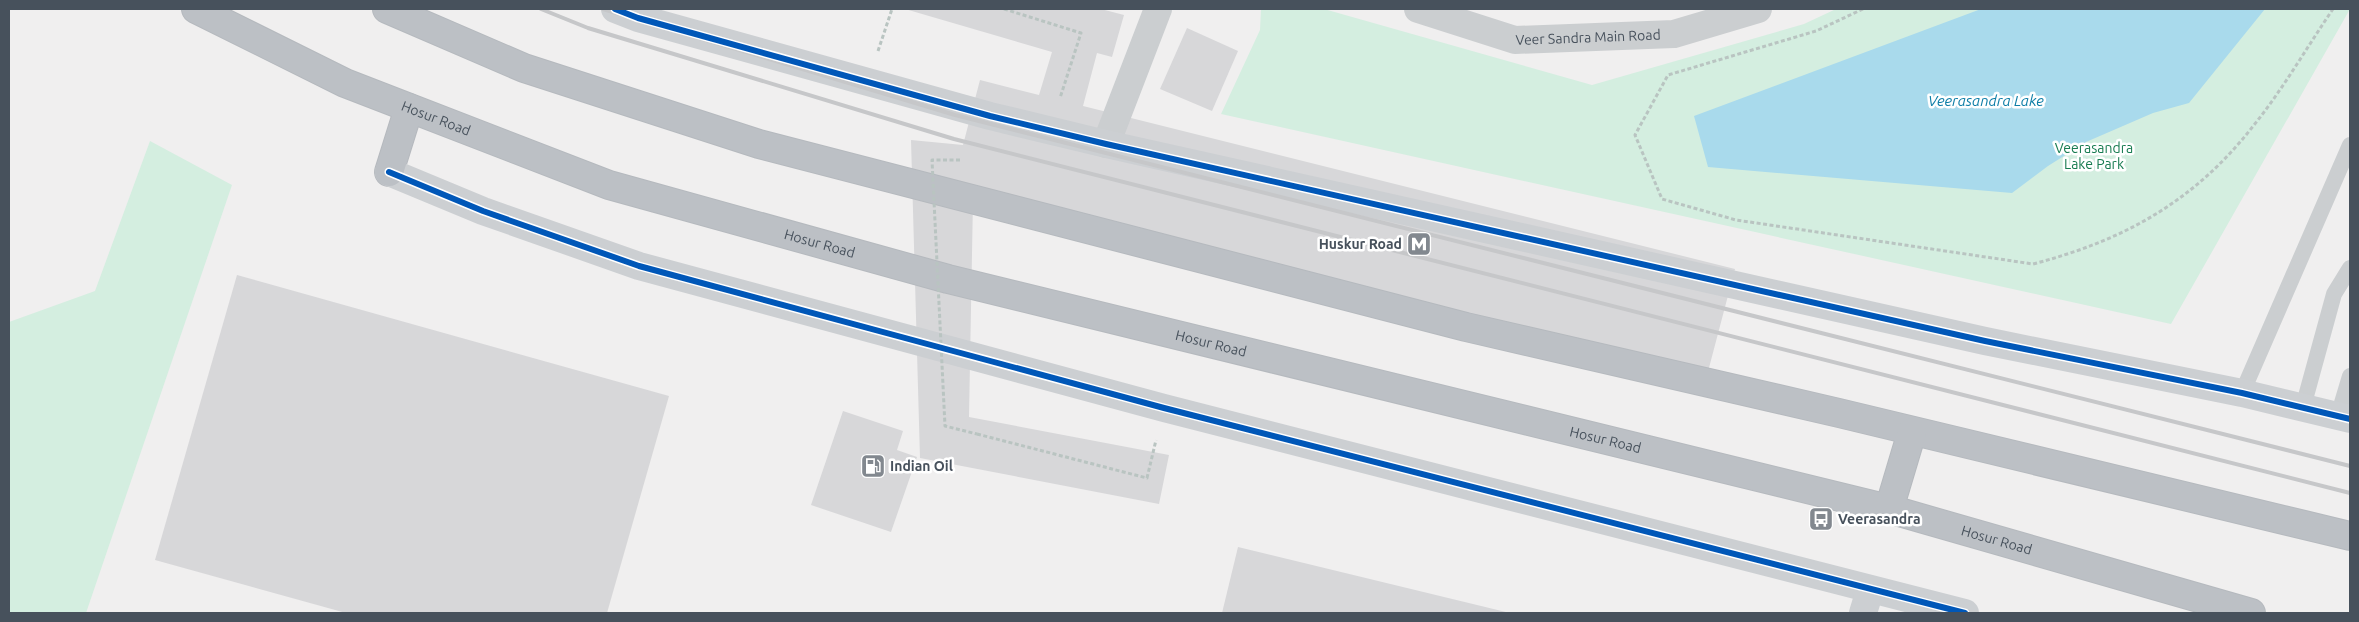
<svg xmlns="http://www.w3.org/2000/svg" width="2359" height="622" font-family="Ubuntu,sans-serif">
  <rect width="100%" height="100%" fill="#f0efef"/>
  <!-- green -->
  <g fill="#d4eee0">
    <polygon points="1261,9 1324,9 1592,85 1804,24 1836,9 2350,9 2171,324 1221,114 1260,30"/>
    <polygon points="150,141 232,185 86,613 9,613 9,322 95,291"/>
  </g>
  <!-- water -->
  <polygon fill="#a9daec" points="1981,9 2265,9 2189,103 2153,113 2086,142 2048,166 2012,193 1708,167 1694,116"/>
  <!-- building -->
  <g fill="#d7d7d9">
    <polygon points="905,9 1101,9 1124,15 1112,57 1097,53 1083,106 1735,269 1705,383 973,200 969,417 1169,455 1159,504 920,458 911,140 963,145 980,80 1039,95 1052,52"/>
    <polygon points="1187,28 1238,51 1212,111 1160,89"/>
    <polygon points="237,275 669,396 607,613 346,613 155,560"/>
    <polygon points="843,411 903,431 897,450 917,457 891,532 811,505"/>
    <polygon points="1238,547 1510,613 1222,613"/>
  </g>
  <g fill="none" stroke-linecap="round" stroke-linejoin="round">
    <defs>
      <g id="highway">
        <path id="s2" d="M196 9 345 83 609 185 948 279 1889 509 2251 613"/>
        <polyline points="387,9 524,68 759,144 1466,327 1839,413 2350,536"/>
        <polyline points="389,172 409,108"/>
        <polyline points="1889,509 1912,432"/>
      </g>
    </defs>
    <!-- highway casing -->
    <use href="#highway" stroke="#b5b9be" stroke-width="30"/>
    <!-- path -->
    <g stroke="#b9c4c1" stroke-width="3" stroke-dasharray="4 2.5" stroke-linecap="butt">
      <polyline points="1004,9 1081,33 1060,98"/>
      <path d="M1863 9 1816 31 1668 75 1635 135 1662 199 1736 220 2033 264C2125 240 2195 201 2254 125 2283 89 2307 47 2333 9"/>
      <polyline points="878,51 892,9"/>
      <polyline points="977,434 1147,478 1156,440"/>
    </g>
    <!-- lane -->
    <g stroke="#cbced0" stroke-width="16">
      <polyline points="2242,393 2350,145"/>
      <polyline points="2303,407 2334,294 2350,268"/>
      <polyline points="2338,416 2350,376"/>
    </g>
    <!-- street -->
    <g stroke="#cbced0" stroke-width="28">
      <path id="s1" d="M1418 9 1515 40 1674 34 1758 9"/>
      <polyline points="1106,144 1158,9"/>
    </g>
    <!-- secondary -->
    <g stroke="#cccfd2" stroke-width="28">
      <polyline points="615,9 638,18 990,116 1106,144 1985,341 2242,393 2350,419"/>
      <polyline points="389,172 483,211 639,266 1164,408 1965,613"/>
      <polyline points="1863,613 1870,590"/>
    </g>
    <!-- highway -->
    <use href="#highway" stroke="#bcc0c5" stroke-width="28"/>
    <!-- rail -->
    <g stroke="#c6c7c9" stroke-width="4">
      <polyline points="541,9 588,28 954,139 2350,493"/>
      <polyline points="603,9 955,115 2350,466"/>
    </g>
    <!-- path-bridge -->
    <polyline stroke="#b9c4c1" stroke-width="3" stroke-dasharray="4 2.5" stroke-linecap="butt" points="960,160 932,160 945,426 977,434"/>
    <defs>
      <g id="cycleway">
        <polyline points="615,9 638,18 990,116 1106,144 1985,341 2242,393 2350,419"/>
        <polyline points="389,172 483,211 639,266 1164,408 1965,613"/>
      </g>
    </defs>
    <!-- cycleway casing -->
    <use href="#cycleway" stroke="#fff" stroke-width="9"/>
    <!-- cycleway -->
    <use href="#cycleway" stroke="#0057b8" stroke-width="6"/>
  </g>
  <!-- icons -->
  <defs>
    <symbol id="metro-square" viewBox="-11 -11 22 22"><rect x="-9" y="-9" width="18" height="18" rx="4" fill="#82888f" stroke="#fff"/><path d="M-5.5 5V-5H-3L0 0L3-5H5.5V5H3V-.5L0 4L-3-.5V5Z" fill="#fff"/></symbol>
    <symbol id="fuel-square" viewBox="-11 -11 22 22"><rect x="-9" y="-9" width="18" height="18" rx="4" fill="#82888f" stroke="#fff"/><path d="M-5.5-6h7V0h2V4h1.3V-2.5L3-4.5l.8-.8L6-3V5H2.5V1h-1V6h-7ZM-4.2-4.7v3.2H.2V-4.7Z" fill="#fff"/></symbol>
    <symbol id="bus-square" viewBox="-11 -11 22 22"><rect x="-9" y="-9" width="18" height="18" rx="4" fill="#82888f" stroke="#fff"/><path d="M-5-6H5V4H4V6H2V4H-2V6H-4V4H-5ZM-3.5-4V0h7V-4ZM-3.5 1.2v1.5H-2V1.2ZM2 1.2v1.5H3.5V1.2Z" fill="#fff"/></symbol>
  </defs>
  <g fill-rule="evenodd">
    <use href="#metro-square" x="1405" y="230" width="28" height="28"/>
    <use href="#fuel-square" x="859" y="452" width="28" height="28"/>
    <use href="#bus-square" x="1807" y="505" width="28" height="28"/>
  </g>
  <g text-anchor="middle" stroke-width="5" stroke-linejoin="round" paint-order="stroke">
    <!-- street labels -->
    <g font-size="14" fill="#47515c" stroke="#fff">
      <text dy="5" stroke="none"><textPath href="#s1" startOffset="175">Veer Sandra Main Road</textPath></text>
      <text dy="5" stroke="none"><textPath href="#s2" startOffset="264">Hosur Road</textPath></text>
      <text dy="5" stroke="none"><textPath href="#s2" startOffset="668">Hosur Road</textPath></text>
      <text dy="5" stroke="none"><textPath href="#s2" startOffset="1072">Hosur Road</textPath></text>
      <text dy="5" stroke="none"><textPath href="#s2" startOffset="1478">Hosur Road</textPath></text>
      <text dy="5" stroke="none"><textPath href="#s2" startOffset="1882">Hosur Road</textPath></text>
    </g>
    <!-- park labels -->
    <g font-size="14" fill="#187c51" stroke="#fff">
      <text x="2094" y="153">Veerasandra<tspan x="2094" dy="16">Lake Park</tspan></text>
    </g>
    <!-- poi labels -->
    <g font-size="14" font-weight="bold" fill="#47515c" stroke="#fff" text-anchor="start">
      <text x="1402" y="249" text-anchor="end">Huskur Road</text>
      <text x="890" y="471">Indian Oil</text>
      <text x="1838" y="524">Veerasandra</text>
    </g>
    <!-- water labels -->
    <g font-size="15" font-style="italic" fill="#0e7ea7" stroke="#fff">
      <text x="1986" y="106">Veerasandra Lake</text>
    </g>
  </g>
  <!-- border -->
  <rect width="2359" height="622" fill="none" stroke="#47515c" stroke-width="20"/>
</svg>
